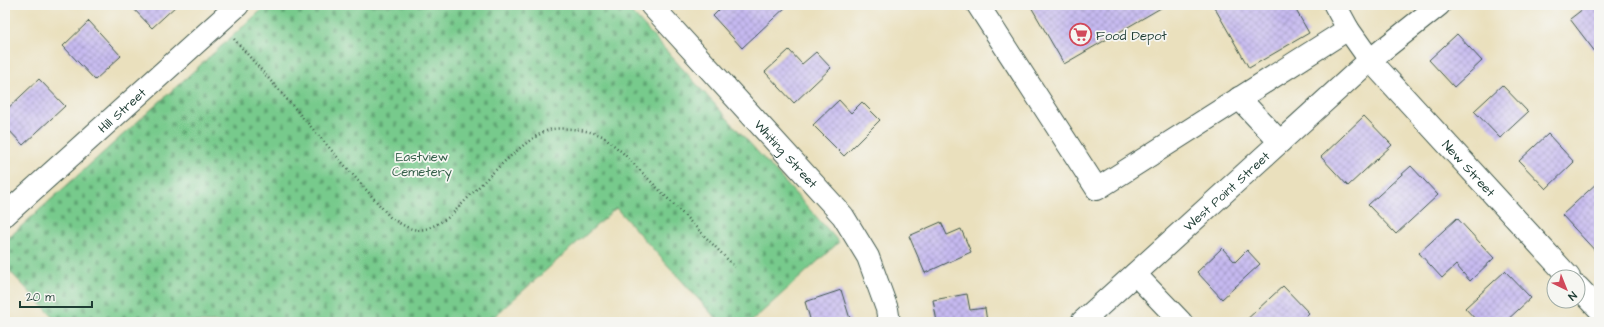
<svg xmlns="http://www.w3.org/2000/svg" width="1604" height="327" font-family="'Architects Daughter',sans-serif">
  <defs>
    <pattern id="cemetery-stones" width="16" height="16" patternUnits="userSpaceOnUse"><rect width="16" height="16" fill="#77ca8c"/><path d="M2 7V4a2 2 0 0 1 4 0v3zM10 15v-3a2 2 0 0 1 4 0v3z" fill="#61a573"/></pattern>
    <pattern id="building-cross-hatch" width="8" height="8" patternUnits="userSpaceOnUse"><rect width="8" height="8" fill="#c6b9f0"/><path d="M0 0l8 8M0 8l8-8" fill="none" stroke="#a098c3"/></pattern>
  </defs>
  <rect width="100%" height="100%" fill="#f6f6f2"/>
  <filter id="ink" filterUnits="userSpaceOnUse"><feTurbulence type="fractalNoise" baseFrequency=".025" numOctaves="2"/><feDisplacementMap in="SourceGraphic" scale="8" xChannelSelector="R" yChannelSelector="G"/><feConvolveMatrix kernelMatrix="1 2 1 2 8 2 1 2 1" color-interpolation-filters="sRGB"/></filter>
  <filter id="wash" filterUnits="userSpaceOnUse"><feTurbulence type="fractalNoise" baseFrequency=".012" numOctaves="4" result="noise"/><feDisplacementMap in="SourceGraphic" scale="16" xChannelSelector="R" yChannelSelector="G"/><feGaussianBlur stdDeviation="0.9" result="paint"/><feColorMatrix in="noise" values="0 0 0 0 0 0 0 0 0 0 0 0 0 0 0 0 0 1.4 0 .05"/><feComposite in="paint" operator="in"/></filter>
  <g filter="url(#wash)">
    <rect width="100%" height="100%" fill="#eae0bd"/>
    <!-- cemetery -->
    <polygon fill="url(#cemetery-stones)" stroke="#4b8460" points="267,5 625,5 839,242 751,322 719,322 616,208 488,322 58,322 5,266 5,241"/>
    <g id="blocks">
      <!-- building -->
      <g fill="url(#building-cross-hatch)">
        <polygon points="130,5 177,5 152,28"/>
        <polygon points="724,5 788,5 742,48 713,16"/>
        <polygon points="1030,5 1166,5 1064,64"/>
        <polygon points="1213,5 1293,5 1309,33 1249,68"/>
        <polygon points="1588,5 1599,5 1599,57 1570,19"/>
        <polygon points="89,21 121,56 95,80 63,46"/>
        <polygon points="1457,34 1482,61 1454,87 1429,60"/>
        <polygon points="789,50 802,64 816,52 831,68 794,103 765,72"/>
        <polygon points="39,79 65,106 23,145 5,126 5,111"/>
        <polygon points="1502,85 1528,112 1500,138 1474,111"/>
        <polygon points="839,100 851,113 862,102 880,120 844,156 813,125"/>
        <polygon points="1364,116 1392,145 1348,186 1321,157"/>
        <polygon points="1548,134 1574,162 1546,189 1519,161"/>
        <polygon points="1411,166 1438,195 1396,234 1368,205"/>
        <polygon points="1599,181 1599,255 1562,215"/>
        <polygon points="1457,218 1494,258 1470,281 1456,265 1442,278 1419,253"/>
        <polygon points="941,222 947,235 961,229 971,252 925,273 909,236"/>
        <polygon points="1222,248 1235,262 1247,250 1260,264 1222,299 1197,272"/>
        <polygon points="1505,271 1531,298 1505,322 1478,322 1465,308"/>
        <polygon points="1283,286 1309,313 1300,322 1244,322"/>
        <polygon points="841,290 851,322 811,322 805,302"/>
        <polygon points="967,294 970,310 985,308 987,322 937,322 933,300"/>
      </g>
    </g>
  </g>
  <g filter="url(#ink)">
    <use href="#blocks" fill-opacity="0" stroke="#3d5549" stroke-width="1"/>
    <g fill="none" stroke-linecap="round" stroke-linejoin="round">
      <defs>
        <g id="minor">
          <path id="s1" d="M651 5 843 216 868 257 887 309 889 322"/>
          <polyline points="978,5 1097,189 1348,29"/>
          <path id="s2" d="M1335 5 1348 29 1370 60 1569 277"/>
          <polyline points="1239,98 1280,142"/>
          <path id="s3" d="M5 215 238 5"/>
          <polyline points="1135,274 1181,322"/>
          <polyline points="1578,287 1599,309"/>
          <path id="s4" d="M1082 322 1370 60 1439 5"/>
        </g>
      </defs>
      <!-- minor casing -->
      <use href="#minor" stroke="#3d5549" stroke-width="24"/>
      <!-- path -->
      <path stroke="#3d5549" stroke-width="2.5" stroke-dasharray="1 3" stroke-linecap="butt" d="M234 39 390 217C415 234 422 234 449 217 470 197 526 133 553 129 566 127 594 131 604 137 610 141 615 147 621 151L735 267"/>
      <!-- minor -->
      <use href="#minor" stroke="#fff" stroke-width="22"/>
    </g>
  </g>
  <!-- icons -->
  <defs>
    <symbol id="supermarket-ring" viewBox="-11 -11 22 22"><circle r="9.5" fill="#f6f6f2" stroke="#d1495b" stroke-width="1.5"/><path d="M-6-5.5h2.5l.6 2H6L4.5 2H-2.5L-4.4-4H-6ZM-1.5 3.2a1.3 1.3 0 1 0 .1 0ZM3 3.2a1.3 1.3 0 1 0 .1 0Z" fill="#d1495b"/></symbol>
  </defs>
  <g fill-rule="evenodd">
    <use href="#supermarket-ring" x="1068" y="22" width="25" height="25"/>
  </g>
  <g text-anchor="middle" stroke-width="3.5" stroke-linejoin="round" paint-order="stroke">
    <!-- poi labels -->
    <g font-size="13" fill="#1f3d34" stroke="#f6f6f2" text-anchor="start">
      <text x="1096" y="40">Food Depot</text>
    </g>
    <!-- street labels -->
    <g font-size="13" fill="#1f3d34" stroke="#f6f6f2">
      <text dy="5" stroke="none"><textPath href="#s3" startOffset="157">Hill Street</textPath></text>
      <text dy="5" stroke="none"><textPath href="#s1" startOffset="201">Whiting Street</textPath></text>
      <text dy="5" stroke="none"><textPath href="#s2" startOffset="212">New Street</textPath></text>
      <text dy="5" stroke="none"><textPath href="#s4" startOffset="195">West Point Street</textPath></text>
    </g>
    <!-- park labels -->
    <g font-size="13" fill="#35604a" stroke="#f6f6f2">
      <text x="422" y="161">Eastview<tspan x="422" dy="15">Cemetery</tspan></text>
    </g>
  </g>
  <!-- margin -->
  <rect width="1604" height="327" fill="none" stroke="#f6f6f2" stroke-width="20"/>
  <!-- north arrow -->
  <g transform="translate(1566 289) rotate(137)"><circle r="19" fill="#f6f6f2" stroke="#a0aca6"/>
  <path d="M0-3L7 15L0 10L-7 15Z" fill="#d1495b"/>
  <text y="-6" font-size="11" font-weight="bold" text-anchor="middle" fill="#1f3d34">N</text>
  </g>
  <!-- scale -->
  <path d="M20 301v6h72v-6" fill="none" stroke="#1f3d34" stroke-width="2"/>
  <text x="26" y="301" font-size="12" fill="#1f3d34" stroke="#f6f6f2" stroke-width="3" paint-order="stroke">20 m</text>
</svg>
